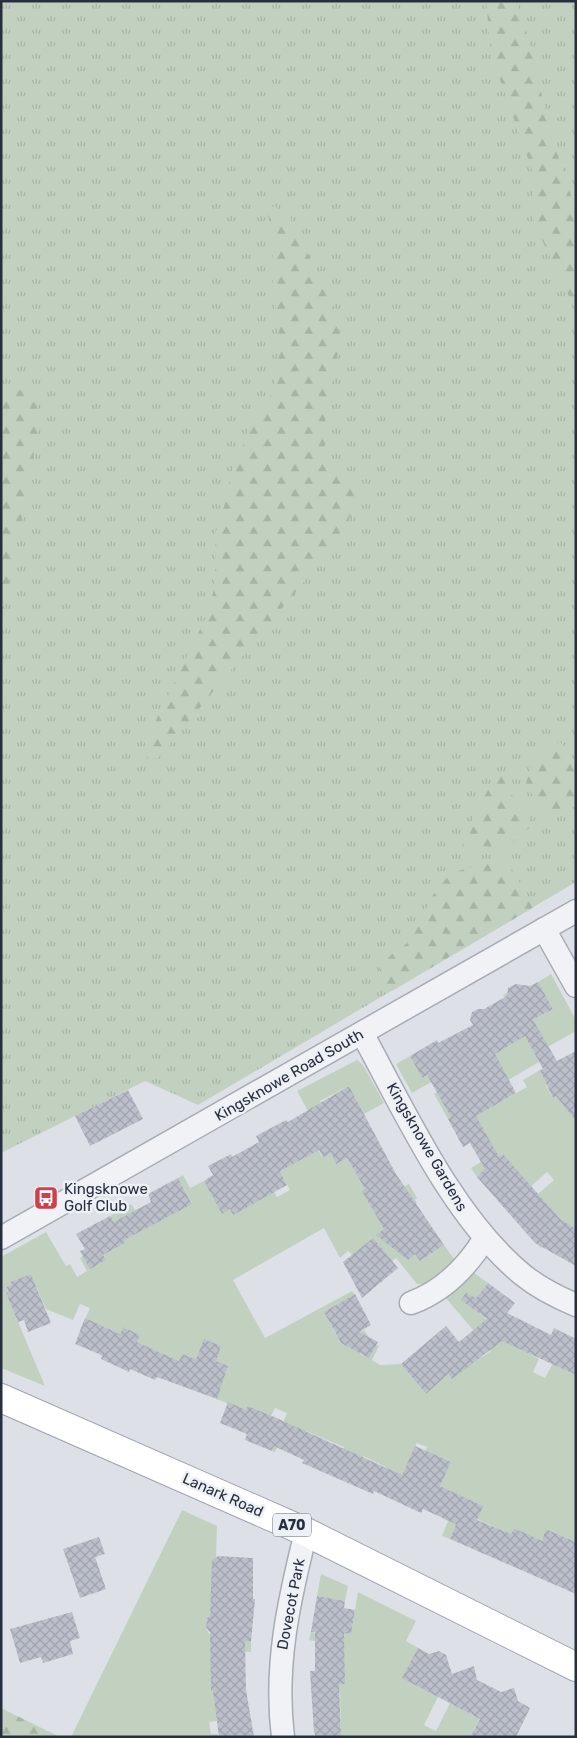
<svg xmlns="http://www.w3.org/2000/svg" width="577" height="1738" font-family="Rubik,sans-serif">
  <defs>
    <pattern id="grass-tufts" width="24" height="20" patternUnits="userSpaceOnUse" patternTransform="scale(1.25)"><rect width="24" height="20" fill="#c2d1bf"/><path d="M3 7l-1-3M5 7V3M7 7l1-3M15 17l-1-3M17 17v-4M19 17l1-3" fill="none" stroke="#a7b4a5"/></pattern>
    <pattern id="forest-firs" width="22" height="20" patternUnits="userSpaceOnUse" patternTransform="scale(1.25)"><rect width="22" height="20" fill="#c2d1bf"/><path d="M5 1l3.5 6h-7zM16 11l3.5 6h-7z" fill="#a7b4a5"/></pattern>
    <pattern id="building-cross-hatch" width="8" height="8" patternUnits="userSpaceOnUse" patternTransform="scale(1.25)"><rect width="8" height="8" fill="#bbbfca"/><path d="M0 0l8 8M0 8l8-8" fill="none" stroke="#a1a4af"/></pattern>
  </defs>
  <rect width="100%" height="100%" fill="#dde1e7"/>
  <!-- grass -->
  <polygon fill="url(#grass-tufts)" points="1,1 576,1 576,882 198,1105 145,1081 1,1153"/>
  <!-- forest -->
  <g fill="url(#forest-firs)">
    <polygon points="486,1 515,1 528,36 552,138 576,210 576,311 534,223 533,173 491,54"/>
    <polygon points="273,206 289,214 334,308 341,337 324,428 324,455 343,475 365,493 326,555 169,745 158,758 147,759 145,743 207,615 214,589 216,558 215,535 226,500 231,473 256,415 270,398 277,373 282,345 273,289 272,261 275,244 268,215"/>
    <polygon points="1,389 34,391 39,416 33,459 1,621"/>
    <path d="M560 742 576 763V806L552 815 542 812 526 784C530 761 539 752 560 742Z"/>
    <polygon points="511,772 511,794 524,808 530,821 529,828 509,845 467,853 462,845 482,800 495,779"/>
    <polygon points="507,861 534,907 392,991 385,982 379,968 391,955 410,941 433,895 450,874 470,867"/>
    <polygon points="1,1708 60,1737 1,1737"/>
  </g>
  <!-- garden -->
  <g fill="#c2d1bf">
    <polygon points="551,974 576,1020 576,1031 535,1054 539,1062 490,1091 497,1104 527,1087 523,1080 540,1070 551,1081 546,1085 553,1098 576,1086 576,1229 565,1223 541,1248 533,1240 559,1218 538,1194 554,1180 547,1172 506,1209 503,1154 477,1177 471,1168 484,1160 470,1106 448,1119 434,1094 453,1083 447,1073 412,1093 396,1064 410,1056 422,1078 455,1060 484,1060 516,1041 513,1014 503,995 507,993 525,1025 553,1009 538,982"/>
    <polygon points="357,1060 363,1065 384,1103 364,1114 349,1086 320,1101 338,1134 325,1142 297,1091"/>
    <path d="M314 1142 322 1157 331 1153 336 1163 347 1158 365 1189 371 1205 409 1184 417 1198 415 1200 417 1203 386 1221 400 1232 420 1261 444 1245 456 1262 427 1284H417L396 1258 391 1262 372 1239 352 1255 348 1251 340 1258 324 1228 233 1280 265 1338 352 1291 355 1295 324 1312 340 1342 364 1330 369 1337 360 1354 369 1358 376 1345 379 1346 372 1360 380 1365 401 1364 426 1394 434 1386 444 1369 452 1379 459 1342 465 1337 482 1357 491 1351 445 1297 473 1272 488 1283 470 1306C492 1323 515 1347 539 1359L533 1372 545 1378 568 1335 574 1338 576 1336V1353L567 1371 576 1375V1549L574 1541 547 1529 533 1561 521 1531 514 1528 510 1536 504 1531 477 1519 483 1506 467 1499 450 1539 442 1536 448 1521 442 1518 453 1492 415 1475 427 1447 417 1443 400 1479 383 1495 374 1491 386 1467 363 1456 351 1481 334 1472 344 1447 306 1431 294 1455 277 1448 275 1452 272 1451 287 1413 275 1408 271 1416 248 1406 246 1410 216 1399 225 1374 216 1370 207 1341 202 1344 196 1359 182 1354 179 1361 137 1342 140 1335 123 1327 120 1334 101 1325 80 1330 90 1308 80 1304 73 1320 46 1309 31 1274 10 1282 11 1285 6 1287 9 1292 6 1293 45 1386 1 1368V1257L46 1232 66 1266 70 1264 77 1277 87 1271 80 1258 83 1256 95 1266 106 1260 103 1255 125 1243 110 1216 131 1204 135 1210 140 1208 150 1226 192 1203 178 1178 183 1175 190 1188 204 1181 222 1213 230 1209 233 1215 251 1147 277 1197 290 1190 278 1167Z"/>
    <polygon points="182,1510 217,1526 216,1558 210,1616 207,1618 206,1628 209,1634 214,1634 214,1638 251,1641 251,1652 222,1650 233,1690 216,1714 217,1721 209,1722 211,1734 218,1734 219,1737 71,1737"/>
    <polygon points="321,1574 348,1586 345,1601 317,1596"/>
    <polygon points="358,1592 416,1621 406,1641 418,1648 438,1697 424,1725 436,1731 450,1703 476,1717 492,1687 495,1689 470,1737 341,1737 340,1692 326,1692 344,1647 309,1640 311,1632 338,1637 339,1632 351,1634"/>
  </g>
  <!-- building -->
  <g fill="url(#building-cross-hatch)">
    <polygon points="538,982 553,1009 533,1020 557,1061 576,1051 576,1121 556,1096 553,1098 540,1070 543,1069 525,1036 495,1054 516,1093 476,1116 499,1157 503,1154 561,1220 576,1229 576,1266 535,1243 477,1177 485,1169 470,1143 463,1147 448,1119 451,1117 427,1075 422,1078 410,1056 437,1040 438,1043 473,1025 470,1020 472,1012 478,1009 484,1009 507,996 508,988 516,984 530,986"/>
    <polygon points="349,1086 396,1174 444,1245 420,1261 415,1254 408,1260 376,1235 384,1229 362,1191 365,1189 347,1158 336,1164 331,1153 323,1157 319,1150 280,1171 287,1185 233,1215 230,1209 222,1214 204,1181 213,1175 208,1166 231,1154 232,1157 259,1142 256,1136 286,1120 288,1122"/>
    <polygon points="128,1090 143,1119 90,1146 75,1116"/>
    <polygon points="178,1178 192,1204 124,1240 125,1243 103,1255 106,1260 90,1269 80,1251 85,1249 76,1234 110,1216 114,1222 151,1202 148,1194"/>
    <polygon points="373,1238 398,1268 362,1298 343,1262"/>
    <polygon points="31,1274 51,1323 28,1332 24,1320 18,1322 6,1293 9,1292 6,1287 11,1285 10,1282"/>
    <polygon points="488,1283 515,1303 507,1313 551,1335 554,1328 576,1339 576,1375 502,1341 452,1379 448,1374 426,1394 401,1364 446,1326 459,1342 487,1319 461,1300 466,1293 476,1298"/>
    <polygon points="355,1294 371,1325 359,1332 378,1342 369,1358 341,1343 324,1312"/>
    <polygon points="85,1318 120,1334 123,1327 140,1335 137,1342 179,1361 182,1354 196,1359 204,1339 221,1346 216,1361 228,1366 217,1399 157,1377 155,1380 130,1369 129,1372 101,1359 102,1356 99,1354 75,1344"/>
    <polygon points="228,1402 246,1410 248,1406 272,1416 402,1475 415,1446 451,1462 440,1486 483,1506 477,1520 511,1534 514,1528 542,1541 546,1529 576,1542 576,1594 450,1539 456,1524 423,1509 421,1513 374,1491 373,1494 302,1463 304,1460 274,1446 272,1451 245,1440 247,1434 220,1423"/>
    <polygon points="99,1537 105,1554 95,1557 106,1589 80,1598 63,1549"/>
    <polygon points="218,1556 253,1558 253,1599 255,1599 251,1641 245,1641 246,1690 254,1737 219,1737 213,1691 211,1691 210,1632 206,1628 207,1618 210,1616 212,1560"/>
    <polygon points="317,1596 345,1601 344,1608 355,1610 351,1634 344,1633 345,1684 339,1684 341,1737 316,1737 314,1732 310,1671 315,1671 315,1632 311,1632"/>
    <polygon points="72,1612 80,1638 70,1641 73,1654 43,1663 41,1657 20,1663 10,1629"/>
    <polygon points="418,1648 429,1654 439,1651 446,1655 452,1674 474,1666 477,1680 501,1692 514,1688 518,1701 530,1708 516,1737 470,1737 480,1719 402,1678"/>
  </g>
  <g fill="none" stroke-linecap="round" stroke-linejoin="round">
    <defs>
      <g id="street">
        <polyline points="544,929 576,986"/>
        <path d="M362 1033C405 1112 453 1218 523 1275 539 1288 557 1297 576 1305"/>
        <polyline points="1,1238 576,911"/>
        <path d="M411 1303C444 1291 467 1267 485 1238"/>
        <path d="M283 1737C274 1666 289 1600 306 1532"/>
      </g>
      <polyline id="primary" points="1,1398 306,1532 576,1667"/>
    </defs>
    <!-- street casing -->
    <use href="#street" stroke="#a6abb4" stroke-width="25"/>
    <!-- primary casing -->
    <use href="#primary" stroke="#9da4b3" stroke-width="30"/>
    <!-- street -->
    <use href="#street" stroke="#f0f2f6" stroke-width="22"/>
    <!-- primary -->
    <use href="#primary" stroke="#fff" stroke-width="28"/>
  </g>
  <!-- icons -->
  <defs>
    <symbol id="bus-square" viewBox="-11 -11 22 22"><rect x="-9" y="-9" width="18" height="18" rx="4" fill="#ce414c" stroke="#edf0f5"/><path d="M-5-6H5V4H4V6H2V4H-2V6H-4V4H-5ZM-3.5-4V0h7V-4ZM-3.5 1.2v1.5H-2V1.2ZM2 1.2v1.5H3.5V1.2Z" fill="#fff"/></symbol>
  </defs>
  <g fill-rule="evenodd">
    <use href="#bus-square" x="32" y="1184" width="28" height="28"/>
  </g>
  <g text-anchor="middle" stroke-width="5" stroke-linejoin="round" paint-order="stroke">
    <!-- shield labels -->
    <rect fill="#edf0f5" stroke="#626875" stroke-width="1" x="273" y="1513.5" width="38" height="23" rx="4"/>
    <g font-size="14" font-weight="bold" fill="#272e3e">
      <text x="292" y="1530">A70</text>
    </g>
    <!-- street labels -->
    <g font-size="15" fill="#272e3e" stroke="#edf0f5">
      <text transform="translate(289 1075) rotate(-30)" y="5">Kingsknowe Road South</text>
      <text transform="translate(427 1147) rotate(60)" y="5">Kingsknowe Gardens</text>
      <text transform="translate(223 1495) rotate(24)" y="5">Lanark Road</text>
      <text transform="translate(291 1604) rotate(-79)" y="5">Dovecot Park</text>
    </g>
    <!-- poi labels -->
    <g font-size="15" fill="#272e3e" stroke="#edf0f5" text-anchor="start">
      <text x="64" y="1194">Kingsknowe<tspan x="64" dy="17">Golf Club</tspan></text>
    </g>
  </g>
  <!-- border -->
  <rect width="577" height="1738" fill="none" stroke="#272e3e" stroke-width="5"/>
</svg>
